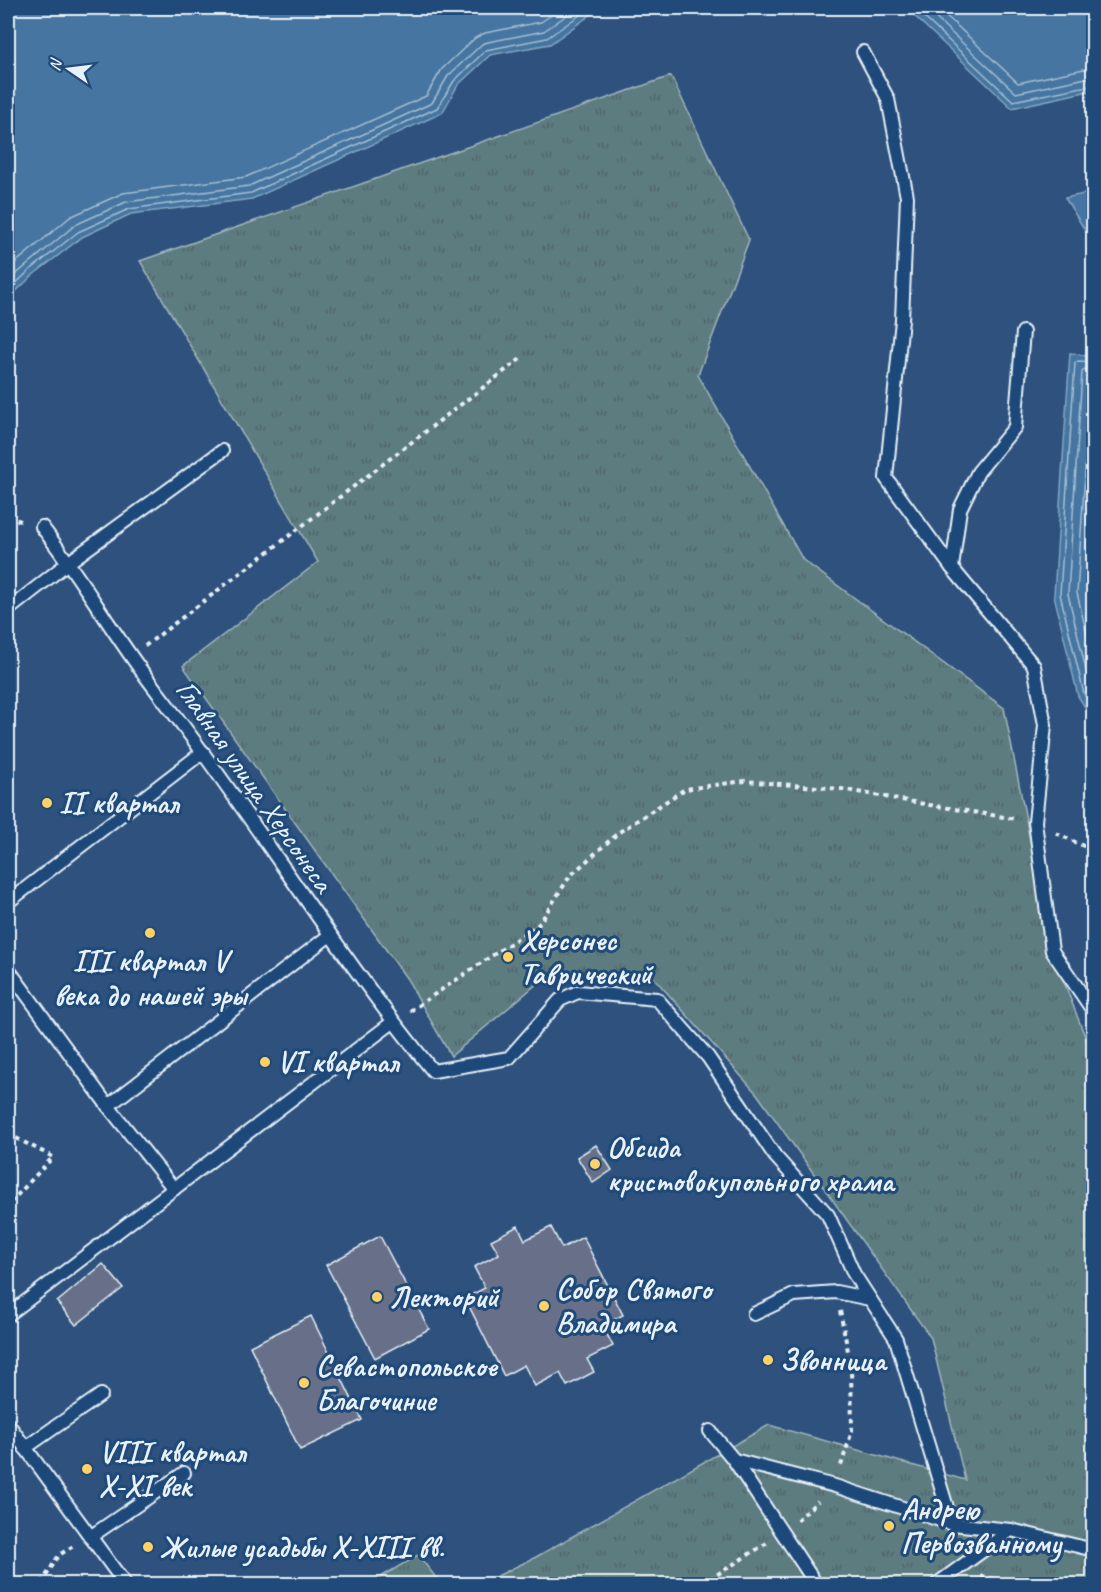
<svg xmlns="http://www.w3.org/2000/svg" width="1101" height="1592" font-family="Caveat,sans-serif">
  <defs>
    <pattern id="grass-tufts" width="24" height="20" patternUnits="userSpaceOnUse" patternTransform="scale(1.5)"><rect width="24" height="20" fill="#5c7c80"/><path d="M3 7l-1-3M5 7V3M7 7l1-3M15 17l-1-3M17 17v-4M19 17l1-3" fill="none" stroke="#526568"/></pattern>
  </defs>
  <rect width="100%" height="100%" fill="#2e527d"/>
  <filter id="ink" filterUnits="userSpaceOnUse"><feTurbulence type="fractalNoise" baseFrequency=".0167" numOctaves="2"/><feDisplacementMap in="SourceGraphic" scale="12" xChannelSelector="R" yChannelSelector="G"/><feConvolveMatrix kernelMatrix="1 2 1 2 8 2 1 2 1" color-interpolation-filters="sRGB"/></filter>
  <g filter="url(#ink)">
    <!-- grass -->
    <g fill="url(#grass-tufts)" stroke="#a2b6bc" stroke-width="1.5">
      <polygon points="671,76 749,240 698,375 803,560 1004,708 1052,951 1093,1057 1093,1584 481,1584 536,1557 769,1425 965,1480 931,1338 757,1094 653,977 544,978 451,1056 407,979 183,666 318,562 140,261"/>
      <polygon points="418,1555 441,1584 369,1584"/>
    </g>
    <!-- water -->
    <g fill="#4474a0" stroke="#86a6c3" stroke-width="1.5">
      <polygon points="8,8 600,8 550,44 490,55 458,85 442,113 252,199 131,214 82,237 33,275 8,299"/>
      <polygon points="906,8 1093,8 1093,115 1089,91 1012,108"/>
      <polygon points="1093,192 1094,192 1093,243 1065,198"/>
      <polygon points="1070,353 1093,357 1093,720 1078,696 1054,595"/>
    </g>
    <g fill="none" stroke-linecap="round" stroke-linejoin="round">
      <!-- shore -->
      <g stroke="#a6bfd5" stroke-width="1.5">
        <polyline points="914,8 1013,101 1087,86 1094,88"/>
        <polyline points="925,8 1016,93 1086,78 1094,79"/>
        <polyline points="938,8 1018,83 1084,69 1094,70"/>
        <polyline points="8,269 70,217 123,193 246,177 426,96 442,69 475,38 485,33 541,22 562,8"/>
        <polyline points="8,281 75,225 126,202 249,186 432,103 448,76 482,44 488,42 544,31 577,8"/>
        <polyline points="8,291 29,271 78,232 129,209 251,193 437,108 454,81 486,50 547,38 590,8"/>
        <polyline points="1094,362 1078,361 1075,363 1060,594 1084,694 1094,709"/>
        <polyline points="1094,370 1085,369 1082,372 1068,594 1091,691 1094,695"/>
        <polyline points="1094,379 1091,382 1077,593 1094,664"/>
      </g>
    </g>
    <!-- building -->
    <g fill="#687089" stroke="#e8f1f8" stroke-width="1.5">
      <polygon points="596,1145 612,1170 593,1183 577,1157"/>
      <polygon points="518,1226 525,1240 551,1227 562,1248 583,1237 623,1315 602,1325 613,1346 587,1359 594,1372 567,1386 560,1373 535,1386 524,1365 504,1376 465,1298 485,1288 474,1267 499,1254 491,1240"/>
      <polygon points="380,1236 429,1329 375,1358 326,1265"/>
      <polygon points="103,1264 123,1288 76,1325 57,1302"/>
      <polygon points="311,1316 362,1420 300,1450 250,1346"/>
    </g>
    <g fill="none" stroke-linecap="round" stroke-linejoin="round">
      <defs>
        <g id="lane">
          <polyline points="863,52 888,99 907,197 902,320 886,478 952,568"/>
          <polyline points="1023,332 1015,427 978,472 960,509 952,568 1034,666 1045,725 1035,822 1052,951 1094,1012"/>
          <path d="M42 527C76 571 105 620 138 666 159 695 182 723 203 753 280 859 350 970 433 1071L509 1058 560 1000 578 992 657 999 708 1057 775 1156 828 1215 854 1274 896 1339 952 1524 835 1486 734 1460"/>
          <polyline points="8,610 69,562 222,451"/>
          <polyline points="8,902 203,752"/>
          <polyline points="8,969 108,1106 174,1189"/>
          <polyline points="108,1106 330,935"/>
          <polyline points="754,1314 794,1295 836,1292 870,1299"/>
          <polyline points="8,1315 393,1022"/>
          <polyline points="8,1424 125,1584"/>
          <polyline points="710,1431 734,1460 816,1584"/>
          <polyline points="25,1448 101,1395"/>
          <polyline points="952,1524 1011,1530"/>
          <polyline points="90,1537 184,1473"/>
          <polyline points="937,1584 1011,1530 1094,1550"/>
        </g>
      </defs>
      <!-- lane casing -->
      <use href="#lane" stroke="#e8f1f8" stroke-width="16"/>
      <!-- path -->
      <g stroke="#e8f1f8" stroke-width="4" stroke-dasharray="4.5 4.5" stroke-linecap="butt">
        <polyline points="8,517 24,522"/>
        <polyline points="145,646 523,357"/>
        <polyline points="1056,833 1094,851"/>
        <polyline points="410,1011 539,924 570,876 618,833 685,789 745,781 841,789 924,804 1016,819"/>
        <polyline points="8,1134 53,1157 8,1205"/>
        <polyline points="840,1311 851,1366 852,1431 840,1469"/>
        <polyline points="797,1520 818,1501"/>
        <polyline points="981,1576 1017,1584"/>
        <polyline points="43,1584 43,1581 59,1555 75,1545"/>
        <polyline points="702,1584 767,1543"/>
      </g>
      <!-- lane -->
      <use href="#lane" stroke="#1f4a7a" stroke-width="12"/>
    </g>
  </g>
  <!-- markers -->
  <g fill="#ffd166" stroke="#1f4a7a" stroke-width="2">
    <circle cx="47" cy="803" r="6"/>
    <circle cx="150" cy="933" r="6"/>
    <circle cx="508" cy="957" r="6"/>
    <circle cx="265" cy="1062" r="6"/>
    <circle cx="595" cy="1164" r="6"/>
    <circle cx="377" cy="1297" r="6"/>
    <circle cx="544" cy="1306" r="6"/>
    <circle cx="768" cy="1360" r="6"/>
    <circle cx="304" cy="1383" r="6"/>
    <circle cx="87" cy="1469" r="6"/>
    <circle cx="889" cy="1526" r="6"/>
    <circle cx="148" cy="1547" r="6"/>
  </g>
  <g text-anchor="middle" stroke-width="6" stroke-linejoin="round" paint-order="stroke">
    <!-- street labels -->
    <g font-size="30" fill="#e8f1f8" stroke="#1f4a7a">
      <text transform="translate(255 786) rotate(55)" y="10">Главная улица Херсонеса</text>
    </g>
    <!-- poi labels -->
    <g font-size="30" font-weight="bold" fill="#e8f1f8" stroke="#1f4a7a" text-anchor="start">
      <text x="59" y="813">II квартал</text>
      <text x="520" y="950">Херсонес<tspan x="520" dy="34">Таврический</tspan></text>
      <text x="150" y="971" text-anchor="middle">III квартал V<tspan x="150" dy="34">века до нашей эры</tspan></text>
      <text x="277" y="1072">VI квартал</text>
      <text x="607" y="1157">Обсида<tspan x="607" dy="34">кристовокупольного храма</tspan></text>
      <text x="556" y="1299">Собор Святого<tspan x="556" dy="34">Владимира</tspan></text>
      <text x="389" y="1307">Лекторий</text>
      <text x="780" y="1370">Звонница</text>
      <text x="316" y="1376">Севастопольское<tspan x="316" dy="34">Благочиние</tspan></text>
      <text x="99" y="1462">VIII квартал<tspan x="99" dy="34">X-XI век</tspan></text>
      <text x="901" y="1519">Андрею<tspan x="901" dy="34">Первозванному</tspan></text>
      <text x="160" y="1557">Жилые усадьбы X-XIII вв.</text>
    </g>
  </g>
  <!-- margin -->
  <rect width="1101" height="1592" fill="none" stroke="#1f4a7a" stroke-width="30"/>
  <rect x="15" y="15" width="1071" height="1562" fill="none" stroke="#e8f1f8" stroke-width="2" filter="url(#ink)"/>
  <!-- north arrow -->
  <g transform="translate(69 69) rotate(284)" stroke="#1f4a7a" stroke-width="4.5" paint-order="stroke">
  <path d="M0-4.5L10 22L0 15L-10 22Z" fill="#e8f1f8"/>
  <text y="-9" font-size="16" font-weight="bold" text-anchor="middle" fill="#e8f1f8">N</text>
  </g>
</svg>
